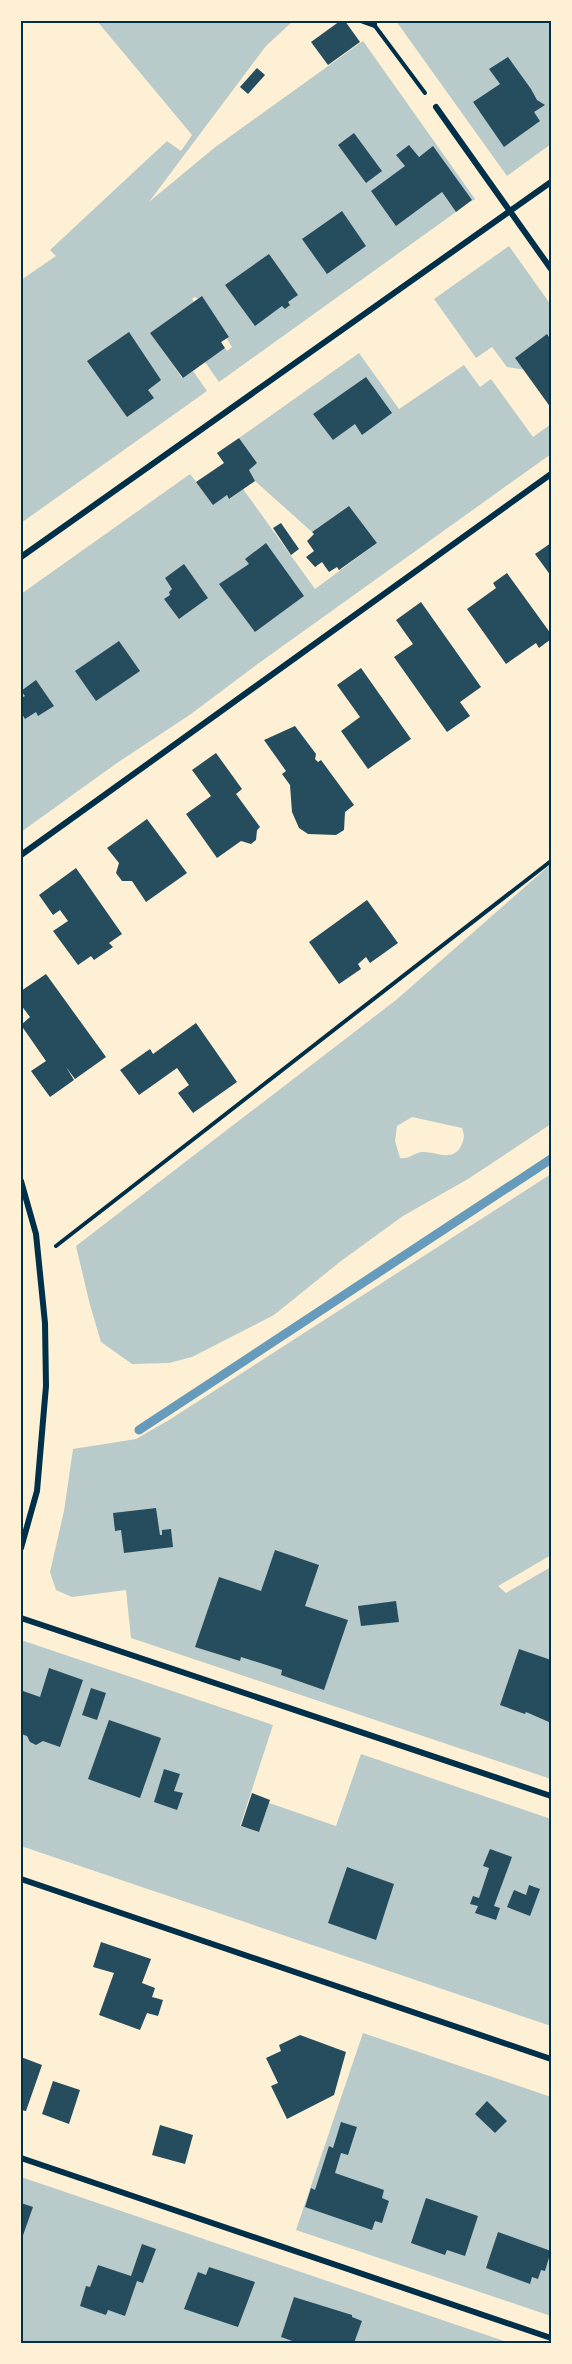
<svg xmlns="http://www.w3.org/2000/svg" width="572" height="2364" font-family="'Noto Sans',sans-serif">
  <rect width="100%" height="100%" fill="#fdf0d5"/>
  <!-- green -->
  <g fill="#b9caca" fill-rule="evenodd">
    <polygon points="97,21 293,21 266,46 149,202 214,148 363,41 475,199 470,202 431,148 417,158 456,212 219,382 205,362 225,348 227,351 232,347 227,339 229,337 202,297 198,299 195,297 192,299 194,302 151,333 182,378 193,371 207,391 21,523 21,280 56,256 50,250 167,141 181,151 192,135"/>
    <polygon points="396,21 551,21 551,144 507,176"/>
    <polygon points="509,246 551,305 551,364 540,372 507,367 492,347 476,358 434,299"/>
    <polygon points="359,353 399,409 464,365 480,387 491,379 533,437 551,424 551,454 259,663 191,714 117,763 21,832 21,594 190,474 213,504 227,495 230,499 243,489 315,589 377,543 349,506 312,532 255,481 249,470 257,463 239,438"/>
    <path d="M551 864V1124L468 1179 403 1216 341 1261 274 1315 192 1357 169 1363 132 1364 101 1342 90 1305 76 1246 396 1000ZM412 1117 462 1128C465 1135 464 1140 461 1146 452 1163 436 1151 422 1152 413 1153 409 1160 400 1158L395 1141 397 1126Z"/>
    <polygon points="551,1174 551,1555 498,1586 506,1593 551,1567 551,1779 131,1638 126,1590 72,1597 56,1590 50,1572 64,1511 73,1449 136,1439 169,1420"/>
    <polygon points="21,1640 273,1725 240,1826 259,1832 269,1803 336,1826 361,1754 551,1819 551,2026 21,1846"/>
    <polygon points="363,2033 551,2097 551,2316 296,2230"/>
    <polygon points="21,2177 510,2343 21,2343"/>
  </g>
  <g fill="none" stroke-linecap="round" stroke-linejoin="round">
    <!-- stream -->
    <polyline stroke="#669bbc" stroke-width="9" points="139,1430 551,1159"/>
  </g>
  <!-- building -->
  <g fill="#264d5e">
    <polygon points="340,21 345,21 360,42 328,65 311,42"/>
    <polygon points="508,57 531,89 537,100 545,105 534,112 540,121 504,147 473,102 500,84 489,69"/>
    <polygon points="257,68 265,75 248,94 240,87"/>
    <polygon points="354,133 382,171 366,183 338,145"/>
    <polygon points="409,145 419,157 433,146 472,200 456,212 442,192 396,226 371,191 405,166 396,155"/>
    <polygon points="342,211 366,246 327,274 302,239"/>
    <polygon points="269,254 298,295 288,302 290,305 285,309 282,306 255,326 225,285"/>
    <polygon points="202,296 229,337 221,342 225,348 183,378 150,333"/>
    <polygon points="129,332 161,380 148,390 154,398 127,417 87,361"/>
    <polygon points="547,334 551,340 551,408 515,358"/>
    <polygon points="366,377 392,413 362,435 355,424 333,440 313,414"/>
    <polygon points="239,438 257,463 249,470 255,481 229,499 227,495 213,505 196,482 224,463 217,453"/>
    <polygon points="349,506 377,543 339,570 337,567 329,572 322,562 315,567 306,557 314,551 307,541 314,534 312,532"/>
    <polygon points="281,523 299,549 291,555 273,528"/>
    <polygon points="266,543 304,596 255,632 219,584 249,564 245,559"/>
    <polygon points="551,543 551,576 535,554"/>
    <polygon points="184,564 208,598 179,619 164,599 170,595 169,592 172,589 165,578"/>
    <polygon points="507,573 551,634 551,639 539,648 536,643 506,664 467,609 496,588 493,583"/>
    <polygon points="421,602 481,687 460,702 470,716 447,732 394,657 413,644 396,620"/>
    <polygon points="119,641 140,671 96,701 75,671"/>
    <polygon points="361,668 411,739 368,769 341,731 360,717 337,685"/>
    <polygon points="36,680 54,706 38,716 36,712 25,719 21,712 21,698 25,696 21,691"/>
    <polygon points="295,726 316,754 315,759 318,762 321,760 354,805 345,812 344,830 336,835 308,834 299,828 292,812 290,785 282,774 286,771 264,740"/>
    <polygon points="216,753 242,789 236,794 260,827 257,830 256,840 251,844 241,841 217,858 186,814 211,796 192,770"/>
    <polygon points="147,819 187,873 146,902 132,881 122,881 116,873 119,863 107,848"/>
    <polygon points="76,868 122,934 109,943 113,947 94,960 91,956 78,965 53,931 68,921 60,910 53,915 39,895"/>
    <polygon points="367,900 398,943 370,963 366,957 358,964 361,969 339,984 309,942"/>
    <polygon points="46,974 106,1057 75,1079 66,1067 74,1080 50,1097 31,1071 46,1061 21,1025 30,1017 21,1005 21,991"/>
    <polygon points="196,1023 237,1082 193,1113 178,1093 189,1085 177,1068 139,1095 120,1070 150,1049 153,1054"/>
    <polygon points="156,1508 160,1535 162,1535 162,1530 171,1529 173,1547 124,1553 121,1530 115,1531 113,1513"/>
    <polygon points="275,1550 319,1565 305,1606 348,1620 324,1690 281,1675 282,1670 241,1657 240,1661 195,1647 219,1577 261,1591"/>
    <polygon points="396,1601 399,1622 361,1626 358,1606"/>
    <polygon points="519,1649 551,1660 549,1722 526,1712 525,1714 500,1705"/>
    <polygon points="49,1668 83,1680 60,1747 43,1741 36,1745 30,1742 27,1736 21,1734 21,1698 23,1691 40,1697"/>
    <polygon points="91,1688 106,1693 97,1720 82,1715"/>
    <polygon points="109,1720 161,1738 140,1798 88,1779"/>
    <polygon points="164,1769 180,1774 174,1791 183,1793 177,1810 154,1802"/>
    <polygon points="252,1793 270,1800 259,1832 241,1826"/>
    <polygon points="490,1849 512,1857 494,1906 500,1908 496,1920 475,1913 478,1906 470,1904 473,1896 479,1898 489,1868 483,1866"/>
    <polygon points="347,1867 394,1884 376,1940 328,1923"/>
    <polygon points="529,1885 540,1889 530,1916 507,1907 514,1890 526,1895"/>
    <polygon points="101,1942 151,1959 142,1983 155,1988 152,1997 163,2000 158,2016 147,2013 140,2030 99,2015 114,1973 93,1967"/>
    <polygon points="300,2035 346,2052 334,2095 287,2119 271,2086 278,2083 266,2058 281,2051 279,2045"/>
    <polygon points="21,2057 42,2065 26,2111 21,2110"/>
    <polygon points="53,2081 80,2090 69,2124 42,2114"/>
    <polygon points="487,2101 507,2121 495,2133 475,2114"/>
    <polygon points="341,2122 357,2127 348,2155 341,2153 335,2173 384,2190 382,2198 389,2201 382,2223 375,2221 372,2230 305,2207 311,2188 315,2190 329,2146 333,2148"/>
    <polygon points="160,2125 193,2135 185,2164 152,2155"/>
    <polygon points="426,2198 478,2216 465,2256 447,2250 445,2255 411,2243"/>
    <polygon points="21,2203 33,2207 21,2241"/>
    <polygon points="498,2232 551,2251 545,2271 541,2270 538,2279 532,2277 530,2284 486,2268"/>
    <polygon points="142,2244 156,2249 143,2283 137,2281 125,2316 108,2310 106,2315 80,2306 86,2286 90,2287 98,2265 131,2276"/>
    <polygon points="209,2267 255,2282 238,2327 184,2309 198,2272 206,2275"/>
    <polygon points="294,2297 352,2315 352,2317 362,2321 354,2343 298,2343 281,2337"/>
  </g>
  <g fill="none" stroke-linecap="round" stroke-linejoin="round">
    <!-- path -->
    <g stroke="#003049" stroke-width="4">
      <polyline points="361,21 375,26"/>
      <polyline points="375,21 375,26 425,93"/>
      <polyline points="56,1246 551,861"/>
    </g>
    <!-- minor -->
    <g stroke="#003049" stroke-width="6">
      <polyline points="436,107 551,269"/>
      <polyline points="21,557 551,182"/>
      <polyline points="21,855 551,474"/>
      <polyline points="21,1181 36,1234 45,1323 46,1386 37,1491 21,1548"/>
      <polyline points="21,1618 551,1796"/>
      <polyline points="21,1879 551,2059"/>
      <polyline points="21,2158 551,2338"/>
    </g>
  </g>
  <!-- border -->
  <rect width="572" height="2364" fill="none" stroke="#fdf0d5" stroke-width="45"/>
  <rect x="22" y="22" width="528" height="2320" fill="none" stroke="#003049" stroke-width="2"/>
</svg>
